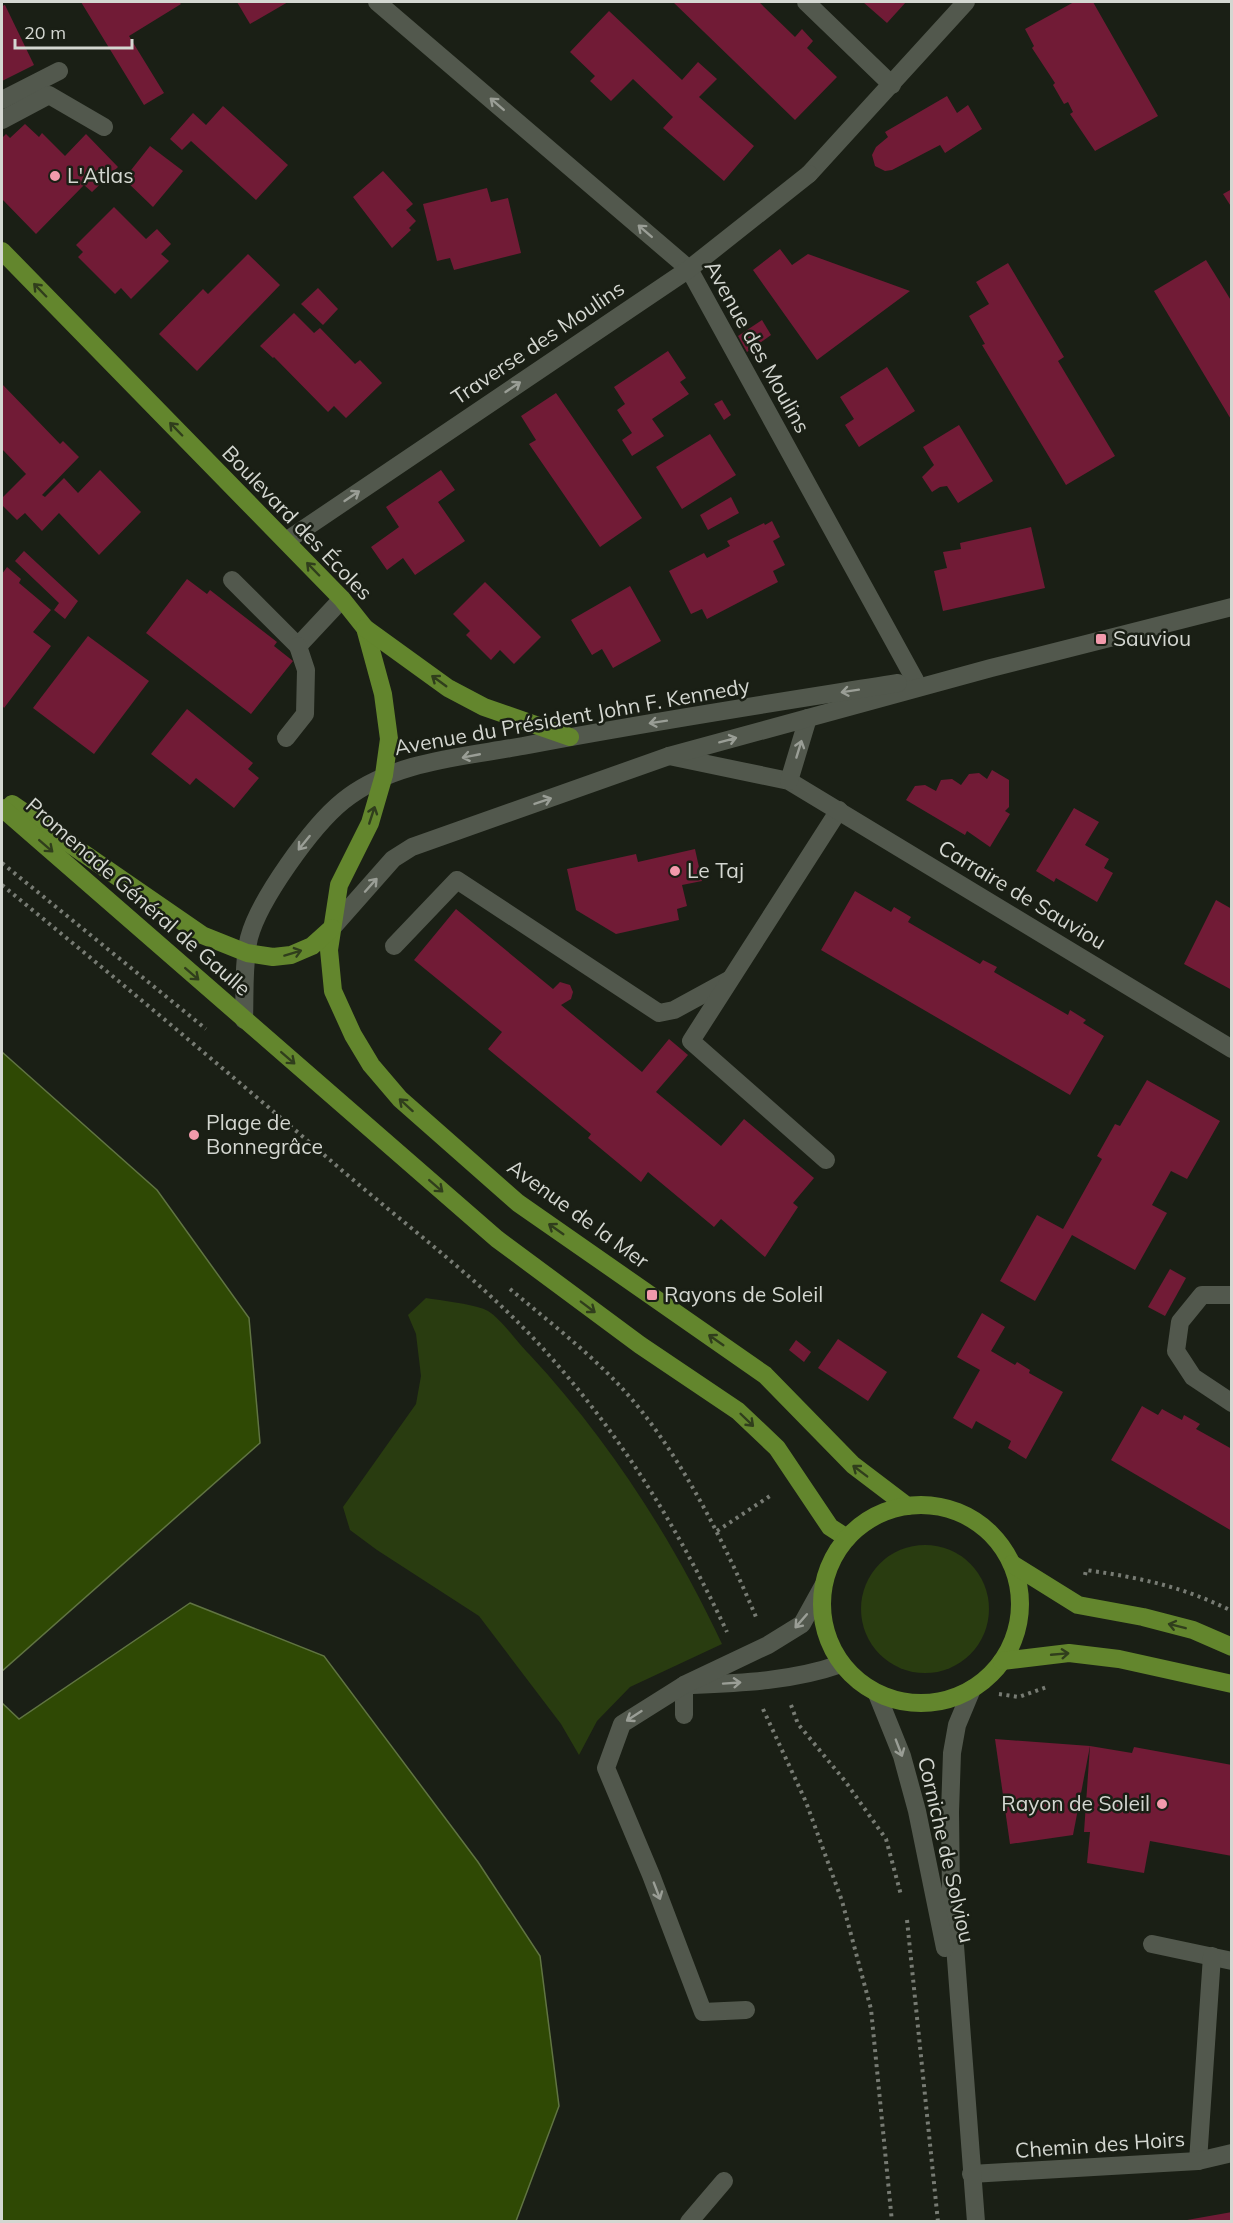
<svg xmlns="http://www.w3.org/2000/svg" width="1233" height="2223" font-family="Mulish,sans-serif">
  <rect width="100%" height="100%" fill="#1a1f15"/>
  <!-- green -->
  <g fill="#293c10">
    <path d="M426 1298C439 1300 479 1305 488 1311 501 1319 518 1343 529 1354 609 1440 672 1538 722 1644L630 1687 597 1721 579 1755 561 1724 479 1616 377 1550 350 1530 343 1507 416 1404 421 1376 416 1334 408 1315Z"/>
    <circle cx="925" cy="1609" r="64"/>
  </g>
  <!-- water -->
  <g fill="#2f4904" stroke="#607442" stroke-width="1.5">
    <polygon points="2,1052 157,1190 249,1318 260,1443 2,1671"/>
    <polygon points="190,1603 324,1656 478,1862 540,1956 559,2106 516,2221 2,2221 2,1703 19,1719"/>
  </g>
  <!-- building -->
  <g fill="#711b36">
    <polygon points="81,2 179,2 181,4 129,36 164,93 144,105"/>
    <polygon points="237,2 288,2 250,24"/>
    <polygon points="673,2 759,2 795,37 802,29 813,41 807,48 837,77 795,120"/>
    <polygon points="863,2 906,2 887,23"/>
    <polygon points="1074,2 1093,2 1158,116 1095,151 1070,114 1073,112 1068,102 1064,104 1053,85 1055,83 1032,48 1034,46 1025,29"/>
    <polygon points="5,5 34,65 2,81 2,6"/>
    <polygon points="609,11 682,80 698,62 717,79 699,97 754,146 724,181 663,128 673,117 633,79 611,101 590,81 595,76 570,52"/>
    <polygon points="947,96 957,113 968,105 982,129 945,153 940,145 892,170 885,171 875,166 872,155 876,147 888,137 885,132"/>
    <polygon points="223,106 288,165 256,200 191,141 182,150 170,139 193,113 206,125"/>
    <polygon points="25,124 39,137 42,133 65,156 86,134 118,167 92,192 84,185 36,234 2,199 2,138 6,134 10,138"/>
    <polygon points="150,146 183,171 153,207 124,179"/>
    <polygon points="383,171 413,204 406,210 416,221 409,228 411,230 392,248 353,197"/>
    <polygon points="487,188 491,202 508,198 521,253 454,270 450,258 437,261 423,204"/>
    <polygon points="1232,189 1232,208 1223,194"/>
    <polygon points="114,207 146,239 157,229 171,244 161,254 169,261 131,299 121,288 115,294 78,257 83,252 76,245"/>
    <polygon points="780,249 792,265 808,254 910,291 817,360 753,270"/>
    <polygon points="248,254 280,285 197,371 159,334 203,289 208,294"/>
    <polygon points="1206,260 1232,302 1232,421 1154,291"/>
    <polygon points="1008,263 1064,357 1058,361 1115,456 1066,485 982,345 985,344 969,316 989,304 976,282"/>
    <polygon points="318,288 338,309 323,325 301,304"/>
    <polygon points="294,313 314,333 320,328 355,364 360,360 382,383 346,418 334,406 328,412 274,357 273,358 260,346"/>
    <polygon points="762,320 771,335 747,352 738,336"/>
    <polygon points="668,351 686,378 680,382 689,394 652,419 664,436 632,456 622,440 632,433 617,410 625,404 614,387"/>
    <polygon points="887,367 915,411 859,447 845,425 854,419 840,397"/>
    <polygon points="2,384 60,444 63,441 79,457 42,495 45,497 64,478 78,493 100,470 141,512 99,555 59,513 42,531 25,513 17,520 2,505 2,498 26,474 2,449"/>
    <polygon points="556,393 642,518 600,547 529,444 536,440 521,416"/>
    <polygon points="722,400 731,415 724,420 714,404"/>
    <polygon points="959,425 993,481 958,503 947,486 940,487 932,492 922,477 934,465 923,447"/>
    <polygon points="710,434 736,475 682,509 656,467"/>
    <polygon points="441,470 455,490 438,502 465,541 415,575 403,558 387,570 371,547 399,527 386,507"/>
    <polygon points="731,497 739,513 708,530 700,515"/>
    <polygon points="772,521 780,537 773,541 785,565 773,571 778,582 707,619 702,609 691,614 669,571 704,553 707,558 730,546 727,541 764,523 765,525"/>
    <polygon points="1031,527 1045,588 943,611 934,571 947,568 943,552 961,549 960,543"/>
    <polygon points="24,551 78,601 65,619 54,610 59,603 15,561"/>
    <polygon points="7,567 21,579 19,583 51,610 33,632 51,646 4,708 2,705 2,574"/>
    <polygon points="187,579 207,594 210,590 277,642 274,646 293,661 251,714 146,633"/>
    <polygon points="485,582 541,637 514,664 500,650 491,660 466,635 470,631 453,614"/>
    <polygon points="630,586 661,641 613,668 602,649 592,655 571,620"/>
    <polygon points="88,636 149,681 94,754 33,708"/>
    <polygon points="187,709 253,763 248,769 259,778 234,808 196,778 190,785 151,754"/>
    <polygon points="992,770 1009,780 1009,807 1005,811 1010,814 990,847 967,831 965,835 906,800 915,786 925,785 936,791 941,780 952,779 961,785 969,774 979,773 987,779"/>
    <polygon points="1074,808 1099,822 1085,845 1109,859 1104,868 1113,873 1097,902 1056,878 1054,882 1036,871"/>
    <polygon points="695,849 702,881 682,885 687,906 677,909 679,920 616,934 576,910 567,869 636,854 638,862"/>
    <polygon points="855,891 891,912 894,907 911,917 908,922 980,964 983,960 997,967 994,972 1068,1015 1070,1010 1086,1020 1083,1023 1104,1036 1070,1095 821,950"/>
    <polygon points="1216,900 1232,909 1232,990 1184,964"/>
    <polygon points="456,909 553,989 560,982 570,985 573,992 571,999 561,1005 642,1072 669,1039 688,1055 656,1092 721,1146 744,1119 814,1178 793,1203 798,1207 765,1257 721,1219 714,1227 648,1172 641,1182 588,1138 591,1134 488,1049 502,1032 414,960"/>
    <polygon points="1147,1080 1220,1121 1187,1179 1171,1171 1152,1205 1167,1213 1135,1270 1072,1235 1035,1301 1000,1281 1037,1215 1063,1229 1102,1159 1097,1156 1115,1124 1120,1126"/>
    <polygon points="1170,1269 1186,1278 1165,1316 1148,1307"/>
    <polygon points="982,1313 1005,1327 991,1351 1015,1365 1017,1362 1030,1370 1029,1373 1063,1392 1026,1459 1008,1448 1011,1441 976,1421 972,1429 953,1418 980,1370 957,1357"/>
    <polygon points="838,1339 887,1372 868,1401 818,1368"/>
    <polygon points="796,1340 811,1352 804,1362 789,1350"/>
    <polygon points="1142,1406 1158,1415 1162,1409 1182,1420 1184,1415 1200,1424 1196,1429 1232,1449 1232,1531 1111,1460"/>
    <polygon points="995,1739 1090,1746 1073,1835 1010,1844"/>
    <polygon points="1090,1746 1132,1753 1134,1747 1232,1765 1232,1856 1150,1841 1144,1873 1087,1863 1090,1832 1084,1832"/>
    <polygon points="1232,2212 1232,2222 1187,2222 1187,2220"/>
  </g>
  <g fill="none" stroke-linecap="round" stroke-linejoin="round">
    <!-- path -->
    <g stroke="#777b73" stroke-width="4" stroke-dasharray="3 4.5" stroke-linecap="butt">
      <polyline points="2,863 206,1029"/>
      <path d="M2 885C112 975 222 1067 330 1160 402 1223 483 1281 547 1353 623 1438 678 1528 727 1632"/>
      <path d="M510 1289C547 1320 587 1351 620 1386 677 1447 724 1541 756 1617"/>
      <polyline points="717,1531 773,1494"/>
      <path d="M1085 1575 1086 1570C1141 1578 1181 1586 1232 1611"/>
      <polyline points="999,1694 1019,1697 1047,1687"/>
      <polyline points="791,1705 798,1724 845,1781 886,1839 901,1895"/>
      <polyline points="763,1709 806,1802 842,1901 871,2009 892,2222"/>
      <polyline points="907,1920 938,2222"/>
    </g>
    <!-- lane -->
    <g stroke="#52584d" stroke-width="18">
      <polyline points="806,2 892,85"/>
      <polyline points="2,100 59,71"/>
      <polyline points="2,120 49,95 104,127"/>
      <polyline points="809,174 966,2"/>
      <polyline points="232,580 298,646 342,599"/>
      <polyline points="286,738 305,714 306,670 298,646"/>
      <polyline points="394,946 457,880 659,1013 674,1010 729,980"/>
      <polyline points="826,1160 691,1041 839,810"/>
      <path d="M692 1685C742 1683 793 1681 841 1664"/>
      <polyline points="684,1715 684,1685"/>
      <polyline points="1152,1944 1232,1961"/>
      <polyline points="746,2010 703,2012 651,1875 606,1768 622,1724 684,1685 768,1645 802,1624 823,1586"/>
      <polyline points="1198,2161 1212,1956"/>
      <polyline points="689,2222 724,2181"/>
    </g>
    <!-- street -->
    <g stroke="#52584d" stroke-width="18">
      <polyline points="377,2 689,269 915,680"/>
      <polyline points="286,541 689,269 809,174"/>
      <polyline points="669,756 789,781 1232,1049"/>
      <polyline points="789,781 808,718"/>
      <polyline points="1232,1295 1202,1295 1180,1322 1176,1351 1193,1377 1232,1403"/>
      <polyline points="971,2174 1198,2161 1232,2153"/>
    </g>
    <!-- secondary -->
    <g stroke="#52584d" stroke-width="18">
      <polyline points="332,928 393,859 412,847 669,756 991,668 1232,607"/>
      <path d="M244 1020C245 993 243 964 249 938 259 900 312 826 343 801 392 761 463 757 523 746 647 722 773 703 898 683"/>
      <polyline points="972,1689 957,1725 952,1753 950,1812 951,1893 976,2222"/>
      <polyline points="877,1694 902,1756 917,1811 945,1948"/>
    </g>
    <!-- primary -->
    <g stroke="#63862d" stroke-width="18">
      <polyline points="2,251 342,599 365,628 383,694 389,739 384,775 370,823 339,885 329,950 333,991 353,1035 371,1065 400,1099 518,1203 765,1375 853,1465 907,1506"/>
      <polyline points="365,628 448,688 484,707 570,737"/>
      <polyline points="12,804 202,935 247,953 273,957 291,955 312,946 332,928"/>
      <polyline points="2,808 497,1239 640,1345 738,1411 777,1448 830,1527 847,1538"/>
      <circle cx="921" cy="1604" r="99"/>
      <polyline points="1012,1564 1078,1605 1143,1617 1193,1630 1232,1647"/>
      <polyline points="1002,1661 1069,1653 1119,1659 1232,1684"/>
    </g>
  </g>
  <!-- one-way arrows -->
  <defs><path id="oneway-shaft" d="M-6 0H5M1.5-3L5.5 0L1.5 3" fill="none" stroke-width="1.6" stroke-linecap="round" stroke-linejoin="round" transform="scale(1.5)"/></defs>
  <g stroke="#9a9e96">
    <use href="#oneway-shaft" transform="translate(497 104) rotate(-139)"/>
    <use href="#oneway-shaft" transform="translate(645 231) rotate(-139)"/>
    <use href="#oneway-shaft" transform="translate(513 387) rotate(-34)"/>
    <use href="#oneway-shaft" transform="translate(352 496) rotate(-34)"/>
    <use href="#oneway-shaft" transform="translate(850 691) rotate(171)"/>
    <use href="#oneway-shaft" transform="translate(658 722) rotate(171)"/>
    <use href="#oneway-shaft" transform="translate(728 740) rotate(-15)"/>
    <use href="#oneway-shaft" transform="translate(799 749) rotate(-73)"/>
    <use href="#oneway-shaft" transform="translate(471 756) rotate(169)"/>
    <use href="#oneway-shaft" transform="translate(543 801) rotate(-19)"/>
    <use href="#oneway-shaft" transform="translate(304 843) rotate(129)"/>
    <use href="#oneway-shaft" transform="translate(371 885) rotate(-48)"/>
    <use href="#oneway-shaft" transform="translate(801 1621) rotate(131)"/>
    <use href="#oneway-shaft" transform="translate(732 1683) rotate(-4)"/>
    <use href="#oneway-shaft" transform="translate(634 1716) rotate(147)"/>
    <use href="#oneway-shaft" transform="translate(899 1748) rotate(69)"/>
    <use href="#oneway-shaft" transform="translate(657 1891) rotate(69)"/>
  </g>
  <g stroke="#303e1c">
    <use href="#oneway-shaft" transform="translate(40 290) rotate(-134)"/>
    <use href="#oneway-shaft" transform="translate(176 429) rotate(-134)"/>
    <use href="#oneway-shaft" transform="translate(313 569) rotate(-134)"/>
    <use href="#oneway-shaft" transform="translate(439 681) rotate(-144)"/>
    <use href="#oneway-shaft" transform="translate(372 815) rotate(-72)"/>
    <use href="#oneway-shaft" transform="translate(46 846) rotate(41)"/>
    <use href="#oneway-shaft" transform="translate(293 953) rotate(-17)"/>
    <use href="#oneway-shaft" transform="translate(192 974) rotate(41)"/>
    <use href="#oneway-shaft" transform="translate(288 1058) rotate(41)"/>
    <use href="#oneway-shaft" transform="translate(406 1105) rotate(-138)"/>
    <use href="#oneway-shaft" transform="translate(436 1186) rotate(41)"/>
    <use href="#oneway-shaft" transform="translate(556 1229) rotate(-145)"/>
    <use href="#oneway-shaft" transform="translate(588 1307) rotate(37)"/>
    <use href="#oneway-shaft" transform="translate(716 1340) rotate(-145)"/>
    <use href="#oneway-shaft" transform="translate(747 1420) rotate(44)"/>
    <use href="#oneway-shaft" transform="translate(860 1471) rotate(-143)"/>
    <use href="#oneway-shaft" transform="translate(1177 1626) rotate(-166)"/>
    <use href="#oneway-shaft" transform="translate(1060 1654) rotate(-5)"/>
  </g>
  <!-- markers -->
  <g fill="#f39aac" stroke="#1a1f15" stroke-width="2">
    <circle cx="55" cy="176" r="6"/>
    <rect x="1095" y="633" width="12" height="12" rx="3"/>
    <circle cx="675" cy="871" r="6"/>
    <circle cx="194" cy="1135" r="6"/>
    <rect x="646" y="1289" width="12" height="12" rx="3"/>
    <circle cx="1162" cy="1804" r="6"/>
  </g>
  <g text-anchor="middle" stroke-width="5" stroke-linejoin="round" paint-order="stroke">
    <!-- poi labels -->
    <g font-size="21" fill="#d4d7d1" stroke="#1a1f15" text-anchor="start">
      <text x="67" y="183">L'Atlas</text>
      <text x="1113" y="646">Sauviou</text>
      <text x="687" y="878">Le Taj</text>
      <text x="206" y="1130">Plage de<tspan x="206" dy="24">Bonnegrâce</tspan></text>
      <text x="664" y="1302">Rayons de Soleil</text>
      <text x="1150" y="1811" text-anchor="end">Rayon de Soleil</text>
    </g>
    <!-- street labels -->
    <g font-size="21" fill="#d4d7d1" stroke="#1a1f15">
      <text transform="translate(538 343) rotate(-34)" y="7">Traverse des Moulins</text>
      <text transform="translate(757 347) rotate(61)" y="7">Avenue des Moulins</text>
      <text transform="translate(297 523) rotate(46)" y="7">Boulevard des Écoles</text>
      <text transform="translate(572 717) rotate(-10)" y="7">Avenue du Président John F. Kennedy</text>
      <text transform="translate(1022 895) rotate(31)" y="7">Carraire de Sauviou</text>
      <text transform="translate(138 897) rotate(41)" y="7">Promenade Général de Gaulle</text>
      <text transform="translate(578 1214) rotate(36)" y="7">Avenue de la Mer</text>
      <text transform="translate(946 1850) rotate(77)" y="7">Corniche de Solviou</text>
      <text transform="translate(1100 2145) rotate(-4)" y="7">Chemin des Hoirs</text>
    </g>
  </g>
  <!-- border -->
  <rect width="1233" height="2223" fill="none" stroke="#d4d7d1" stroke-width="6"/>
  <!-- scale -->
  <path d="M15 39v9h117v-9" fill="none" stroke="#d4d7d1" stroke-width="3"/>
  <text x="24" y="39" font-size="18" fill="#d4d7d1" stroke="#1a1f15" stroke-width="4.5" paint-order="stroke">20 m</text>
</svg>
